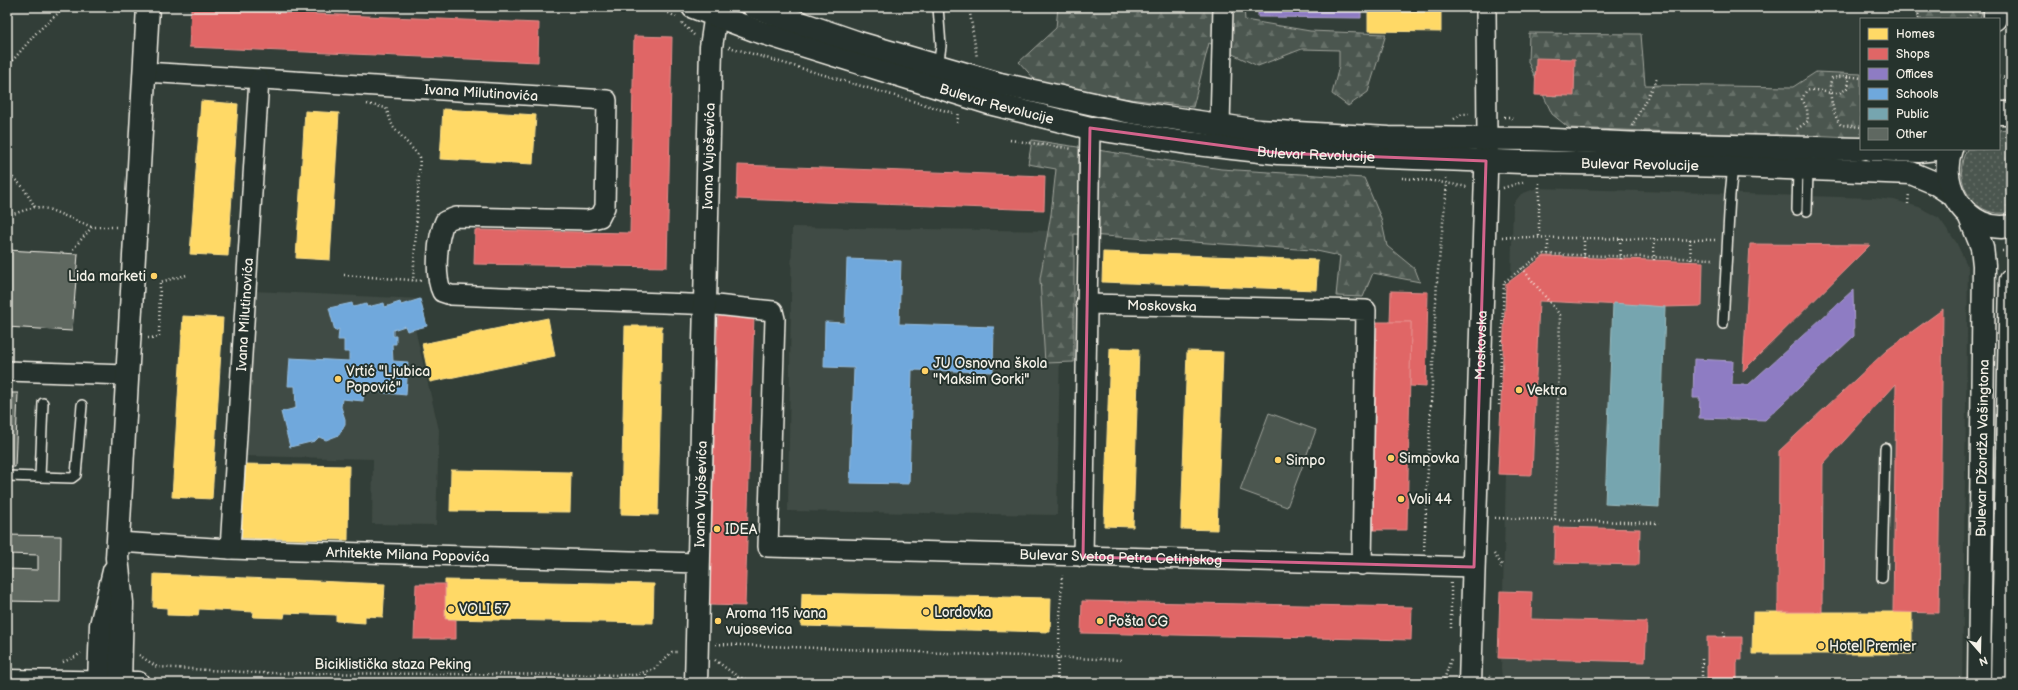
<svg xmlns="http://www.w3.org/2000/svg" width="2018" height="690" font-family="'Balsamiq Sans',sans-serif">
  <defs>
    <pattern id="grass-dots" width="8" height="8" patternUnits="userSpaceOnUse"><rect width="8" height="8" fill="#4c564f"/><path d="M2 2h.1M6 6h.1" fill="none" stroke="#666f68" stroke-width="1.8" stroke-linecap="round"/></pattern>
    <pattern id="forest-firs" width="22" height="20" patternUnits="userSpaceOnUse"><rect width="22" height="20" fill="#4c564f"/><path d="M5 1l3.5 6h-7zM16 11l3.5 6h-7z" fill="#666f68"/></pattern>
  </defs>
  <rect width="100%" height="100%" fill="#323e38"/>
  <filter id="ink" filterUnits="userSpaceOnUse"><feTurbulence type="fractalNoise" baseFrequency=".025" numOctaves="2"/><feDisplacementMap in="SourceGraphic" scale="8" xChannelSelector="R" yChannelSelector="G"/><feConvolveMatrix kernelMatrix="1 2 1 2 8 2 1 2 1" color-interpolation-filters="sRGB"/></filter>
  <g filter="url(#ink)">
    <!-- built -->
    <g fill="#404b44">
      <polygon points="1537,188 1874,198 1894,200 1919,207 1939,218 1956,242 1968,267 1962,683 1505,683 1502,678 1501,668 1513,204 1521,194"/>
      <polygon points="792,227 1062,231 1057,515 788,511"/>
      <polygon points="254,291 420,299 427,326 415,329 439,430 436,525 372,524 373,459 245,456"/>
    </g>
    <!-- grass -->
    <path fill="url(#grass-dots)" stroke="#a0a49c" d="M2007 129 2011 130V212C1974 221 1950 180 1967 149H1999V130Z"/>
    <!-- forest -->
    <g fill="url(#forest-firs)" stroke="#a0a49c">
      <polygon points="1058,7 1122,7 1124,11 1148,7 1244,7 1245,20 1310,31 1386,34 1368,92 1348,106 1332,94 1339,66 1339,50 1302,49 1258,66 1209,43 1193,107 1114,97 1037,82 1019,62 1056,28"/>
      <polygon points="1919,7 1983,7 1980,19 1917,19"/>
      <polygon points="1529,33 1641,34 1645,85 1793,87 1816,72 1861,74 1861,139 1569,128 1552,114 1528,62"/>
      <polygon points="1032,140 1221,169 1364,178 1381,218 1387,246 1415,269 1420,282 1373,273 1363,297 1336,296 1340,256 1312,250 1074,234 1074,362 1045,363 1040,279 1051,214 1056,169 1028,164"/>
    </g>
    <!-- green -->
    <polygon fill="#4c564f" stroke="#a0a49c" points="1269,413 1316,430 1287,507 1240,490"/>
    <!-- homes -->
    <g fill="#ffd966" stroke="#fce08d">
      <polygon points="1368,7 1441,7 1441,32 1368,31"/>
      <polygon points="201,101 238,104 228,256 190,254"/>
      <polygon points="443,109 536,115 533,164 440,159"/>
      <polygon points="305,111 339,113 330,260 296,258"/>
      <polygon points="1103,252 1318,260 1316,290 1102,282"/>
      <polygon points="183,316 223,318 212,499 172,497"/>
      <polygon points="548,318 555,356 430,382 422,344"/>
      <polygon points="625,326 662,326 658,515 621,514"/>
      <polygon points="1110,348 1139,349 1133,527 1104,526"/>
      <polygon points="1187,351 1223,352 1217,530 1181,529"/>
      <polygon points="242,464 349,466 348,540 241,538"/>
      <polygon points="451,470 571,472 570,512 450,511"/>
      <polygon points="154,574 385,584 383,617 365,616 365,623 336,621 336,615 285,613 284,618 253,617 254,612 199,609 198,616 167,615 167,608 153,607"/>
      <polygon points="445,580 654,584 653,623 445,619"/>
      <polygon points="802,593 1051,598 1050,632 801,626"/>
      <polygon points="1753,612 1912,612 1912,654 1752,654"/>
    </g>
    <!-- shops -->
    <g fill="#e06666" stroke="#e6908d">
      <polygon points="191,9 539,23 538,62 189,47"/>
      <polygon points="634,36 672,37 667,267 474,264 475,230 630,233"/>
      <polygon points="1536,58 1575,59 1574,96 1535,95"/>
      <polygon points="738,165 1045,176 1044,210 737,199"/>
      <polygon points="1750,244 1870,245 1743,371"/>
      <polygon points="1544,256 1703,262 1702,306 1665,307 1539,301 1532,475 1498,474 1506,284"/>
      <polygon points="1391,291 1428,292 1426,387 1410,386 1411,322 1390,322"/>
      <polygon points="1943,309 1939,613 1893,612 1896,384 1823,464 1822,612 1778,612 1779,451 1887,350"/>
      <polygon points="718,315 754,316 745,606 709,605"/>
      <polygon points="1377,322 1411,322 1407,530 1373,530"/>
      <polygon points="1555,527 1640,529 1639,565 1554,563"/>
      <polygon points="416,584 445,584 445,619 456,620 456,639 414,639"/>
      <polygon points="1500,591 1532,592 1531,619 1647,622 1645,662 1498,658"/>
      <polygon points="1082,601 1412,607 1411,640 1081,633"/>
      <polygon points="1707,637 1742,637 1742,660 1737,660 1737,683 1707,683"/>
    </g>
    <!-- offices -->
    <g fill="#8e7cc3" stroke="#ad9fce">
      <polygon points="1258,7 1361,7 1361,18 1258,17"/>
      <polygon points="1853,290 1854,336 1765,420 1699,418 1700,398 1693,398 1694,359 1733,361 1732,385 1748,385"/>
    </g>
    <!-- schools -->
    <g fill="#6fa8dc" stroke="#97bee0">
      <polygon points="847,259 901,261 899,324 994,327 993,372 912,370 909,484 850,483 854,368 824,367 825,322 845,323"/>
      <polygon points="420,299 427,326 407,331 405,326 393,330 393,336 396,336 396,344 392,344 393,361 408,362 406,395 364,391 363,401 342,399 341,407 345,419 345,424 339,435 326,440 319,437 315,441 290,447 281,412 296,408 295,386 288,386 290,358 349,361 349,352 344,352 344,340 338,340 339,329 335,331 329,308 352,303 353,307 366,304 367,307 384,303 385,307 400,302 401,305"/>
    </g>
    <!-- public -->
    <polygon fill="#76a5af" stroke="#9cbcc0" points="1613,303 1665,307 1659,507 1605,504"/>
    <!-- building -->
    <g fill="#5f6861" stroke="#f4f1e8">
      <polygon points="7,250 78,254 72,331 7,327"/>
      <polygon points="7,393 18,393 15,467 7,467"/>
      <polygon points="7,535 61,536 60,602 7,601 7,569 38,570 38,555 7,554"/>
    </g>
    <g fill="none" stroke-linecap="round" stroke-linejoin="round">
      <defs>
        <g id="service">
          <polyline points="938,7 941,46 938,67"/>
          <polyline points="1797,210 1798,168"/>
          <polyline points="1807,211 1808,169"/>
          <polyline points="1723,324 1730,195 1733,166"/>
          <polyline points="7,476 72,478 76,475 82,405"/>
          <polyline points="40,477 43,403"/>
          <polyline points="1882,578 1885,448"/>
        </g>
        <g id="minor">
          <polyline points="1486,7 1487,138"/>
          <path id="s1" d="M144 72 607 100 605 207 600 217 588 220 456 217 445 221C437 237 434 276 442 292L451 295 716 305 773 311 775 319 768 547 1474 567"/>
          <polyline points="1220,125 1223,7"/>
          <path id="s2" d="M1086 304 1366 310 1362 565"/>
          <polyline points="7,371 127,375"/>
          <path id="s3" d="M118 542 230 549 698 563"/>
          <path id="s4" d="M230 549 259 79"/>
          <polyline points="1083,557 1090,128"/>
        </g>
        <g id="tertiary">
          <polyline points="1995,19 1995,7"/>
          <path id="s5" d="M696 683 711 47 717 7"/>
          <path id="s6" d="M1470 683 1487 142"/>
        </g>
        <g id="secondary">
          <path id="s7" d="M693 7 757 31 989 103 1090 128 1187 143 1278 153 1522 162 1733 166 1911 173 1935 183 1953 195"/>
          <polyline points="754,7 859,43 1000,84 1131,112 1259,131 1389,138 1531,139 1643,144 1861,149"/>
          <polyline points="1999,113 2011,113"/>
          <polyline points="1871,149 1919,151 1936,149"/>
          <path d="M1951 149C1937 187 1968 234 2011 226"/>
          <polyline points="1969,215 1982,247 1984,265 1979,683"/>
          <polyline points="7,681 138,683"/>
          <polyline points="99,683 101,625 114,571"/>
          <polyline points="120,683 122,603 117,558 148,7"/>
          <polyline points="2002,683 2011,280"/>
        </g>
      </defs>
      <!-- service casing -->
      <use href="#service" stroke="#f4f1e8" stroke-width="12"/>
      <!-- minor casing -->
      <use href="#minor" stroke="#f4f1e8" stroke-width="22"/>
      <!-- tertiary casing -->
      <use href="#tertiary" stroke="#f4f1e8" stroke-width="25"/>
      <!-- secondary casing -->
      <use href="#secondary" stroke="#f4f1e8" stroke-width="25"/>
      <!-- path -->
      <g stroke="#f4f1e8" stroke-width="2.5" stroke-dasharray="1 3" stroke-linecap="butt">
        <polyline points="658,7 676,17"/>
        <polyline points="969,7 977,58"/>
        <polyline points="1918,19 1919,7"/>
        <polyline points="1967,19 1976,7"/>
        <polyline points="682,23 694,35"/>
        <polyline points="729,47 953,113"/>
        <polyline points="7,67 37,32 65,7"/>
        <polyline points="1847,76 1861,78"/>
        <polyline points="1999,77 2011,78"/>
        <polyline points="367,104 386,108 393,127 420,157 413,281"/>
        <polyline points="1504,117 1510,117 1514,121"/>
        <polyline points="1454,119 1462,114 1469,114"/>
        <polyline points="957,123 959,112"/>
        <polyline points="1632,126 1657,78"/>
        <path d="M1797 129 1808 121 1807 109 1802 99 1806 91C1820 86 1835 101 1848 87L1849 79 1846 76 1832 78C1827 87 1833 117 1841 125L1861 127"/>
        <polyline points="1010,140 1073,149"/>
        <polyline points="7,172 23,187 35,207 48,209 92,227"/>
        <polyline points="1402,178 1433,181 1468,187"/>
        <polyline points="1539,183 1539,237"/>
        <polyline points="1503,188 1523,182"/>
        <polyline points="1908,204 1909,193"/>
        <polyline points="7,216 35,207"/>
        <polyline points="1502,237 1716,240"/>
        <polyline points="1620,238 1621,259"/>
        <polyline points="1690,239 1691,262"/>
        <polyline points="73,249 92,227 117,227"/>
        <polyline points="2002,251 2011,251"/>
        <polyline points="1548,254 1548,237"/>
        <polyline points="1584,258 1584,238"/>
        <polyline points="1654,260 1654,239"/>
        <polyline points="1522,268 1560,315 1555,520"/>
        <polyline points="344,275 423,281"/>
        <polyline points="148,338 159,337 160,282 187,275"/>
        <polyline points="1499,405 1504,282 1542,254 1714,259"/>
        <polyline points="1495,518 1659,523"/>
        <polyline points="1424,550 1437,280 1447,184 1446,178"/>
        <polyline points="1494,554 1502,565 1500,568"/>
        <polyline points="1451,583 1451,630"/>
        <polyline points="1724,632 1725,637"/>
        <polyline points="716,644 1123,660"/>
        <polyline points="139,655 157,667 261,673 635,675 654,669 672,652 679,652"/>
        <polyline points="1702,659 1702,683"/>
        <polyline points="715,660 738,677 760,683"/>
        <polyline points="63,662 75,657 81,653"/>
        <polyline points="1490,676 1493,683"/>
        <polyline points="646,683 646,673"/>
        <polyline points="738,683 738,677"/>
        <polyline points="1057,683 1062,575"/>
        <polyline points="1443,683 1451,659"/>
      </g>
      <!-- service -->
      <use href="#service" stroke="#26332d" stroke-width="9"/>
      <!-- minor -->
      <use href="#minor" stroke="#26332d" stroke-width="19"/>
      <!-- tertiary -->
      <use href="#tertiary" stroke="#26332d" stroke-width="22"/>
      <!-- secondary -->
      <use href="#secondary" stroke="#26332d" stroke-width="22"/>
    </g>
  </g>
  <!-- marked area -->
  <path fill="none" stroke="#d4648c" stroke-width="3" stroke-linejoin="round" d="M1090 128 1278 153 1486 161 1474 567 1083 557Z"/>
  <!-- markers -->
  <g fill="#ffd166" stroke="#26332d" stroke-width="1.5">
    <circle cx="154" cy="276" r="4"/>
    <circle cx="925" cy="371" r="4"/>
    <circle cx="338" cy="379" r="4"/>
    <circle cx="1519" cy="390" r="4"/>
    <circle cx="1391" cy="458" r="4"/>
    <circle cx="1278" cy="460" r="4"/>
    <circle cx="1401" cy="499" r="4"/>
    <circle cx="717" cy="529" r="4"/>
    <circle cx="451" cy="609" r="4"/>
    <circle cx="926" cy="612" r="4"/>
    <circle cx="718" cy="621" r="4"/>
    <circle cx="1100" cy="621" r="4"/>
    <circle cx="1821" cy="646" r="4"/>
  </g>
  <g text-anchor="middle" stroke-width="4" stroke-linejoin="round" paint-order="stroke">
    <!-- street labels -->
    <g font-size="14" fill="#f4f1e8" stroke="#26332d">
      <text dy="5" stroke="none"><textPath href="#s1" startOffset="338">Ivana Milutinovića</textPath></text>
      <text dy="5" stroke="none"><textPath href="#s7" startOffset="319">Bulevar Revolucije</textPath></text>
      <text dy="5" stroke="none"><textPath href="#s7" startOffset="643">Bulevar Revolucije</textPath></text>
      <text dy="5" stroke="none"><textPath href="#s5" startOffset="527">Ivana Vujoševića</textPath></text>
      <text dy="5" stroke="none"><textPath href="#s7" startOffset="967">Bulevar Revolucije</textPath></text>
      <text dy="5" stroke="none"><textPath href="#s2" startOffset="76">Moskovska</textPath></text>
      <text dy="5" stroke="none"><textPath href="#s4" startOffset="235">Ivana Milutinovića</textPath></text>
      <text dy="5" stroke="none"><textPath href="#s6" startOffset="338">Moskovska</textPath></text>
      <text transform="translate(1982 448) rotate(-89)" y="5">Bulevar Džordža Vašingtona</text>
      <text dy="5" stroke="none"><textPath href="#s5" startOffset="189">Ivana Vujoševića</textPath></text>
      <text dy="5" stroke="none"><textPath href="#s3" startOffset="290">Arhitekte Milana Popovića</textPath></text>
      <text dy="5" stroke="none"><textPath href="#s1" startOffset="1732">Bulevar Svetog Petra Cetinjskog</textPath></text>
      <text x="393" y="669">Biciklistička staza Peking</text>
    </g>
    <!-- poi labels -->
    <g font-size="14" fill="#f4f1e8" stroke="#26332d" text-anchor="start">
      <text x="146" y="281" text-anchor="end">Lida marketi</text>
      <text x="933" y="368">JU Osnovna škola<tspan x="933" dy="16">"Maksim Gorki"</tspan></text>
      <text x="346" y="376">Vrtić "Ljubica<tspan x="346" dy="16">Popović"</tspan></text>
      <text x="1527" y="395">Vektra</text>
      <text x="1399" y="463">Simpovka</text>
      <text x="1286" y="465">Simpo</text>
      <text x="1409" y="504">Voli 44</text>
      <text x="725" y="534">IDEA</text>
      <text x="459" y="614">VOLI 57</text>
      <text x="934" y="617">Lordovka</text>
      <text x="726" y="618">Aroma 115 ivana<tspan x="726" dy="16">vujosevica</tspan></text>
      <text x="1108" y="626">Pošta CG</text>
      <text x="1829" y="651">Hotel Premier</text>
    </g>
  </g>
  <!-- margin -->
  <rect width="2018" height="690" fill="none" stroke="#26332d" stroke-width="24"/>
  <rect x="12" y="12" width="1994" height="666" fill="none" stroke="#f4f1e8" stroke-width="1.5" filter="url(#ink)"/>
  <!-- legend -->
  <rect x="1860" y="18" width="140" height="132" fill="#26332d" stroke="#787f78"/>
  <rect x="1868" y="28" width="20" height="12" fill="#ffd966" stroke="#787f78"/>
  <text x="1896" y="38" font-size="12" fill="#f4f1e8">Homes</text>
  <rect x="1868" y="48" width="20" height="12" fill="#e06666" stroke="#787f78"/>
  <text x="1896" y="58" font-size="12" fill="#f4f1e8">Shops</text>
  <rect x="1868" y="68" width="20" height="12" fill="#8e7cc3" stroke="#787f78"/>
  <text x="1896" y="78" font-size="12" fill="#f4f1e8">Offices</text>
  <rect x="1868" y="88" width="20" height="12" fill="#6fa8dc" stroke="#787f78"/>
  <text x="1896" y="98" font-size="12" fill="#f4f1e8">Schools</text>
  <rect x="1868" y="108" width="20" height="12" fill="#76a5af" stroke="#787f78"/>
  <text x="1896" y="118" font-size="12" fill="#f4f1e8">Public</text>
  <rect x="1868" y="128" width="20" height="12" fill="#5f6861" stroke="#787f78"/>
  <text x="1896" y="138" font-size="12" fill="#f4f1e8">Other</text>
  <!-- north arrow -->
  <g transform="translate(1980 652) rotate(160)" stroke="#26332d" stroke-width="3" paint-order="stroke">
  <path d="M0-3L7 15L0 10L-7 15Z" fill="#f4f1e8"/>
  <text y="-6" font-size="11" font-weight="bold" text-anchor="middle" fill="#f4f1e8">N</text>
  </g>
</svg>
